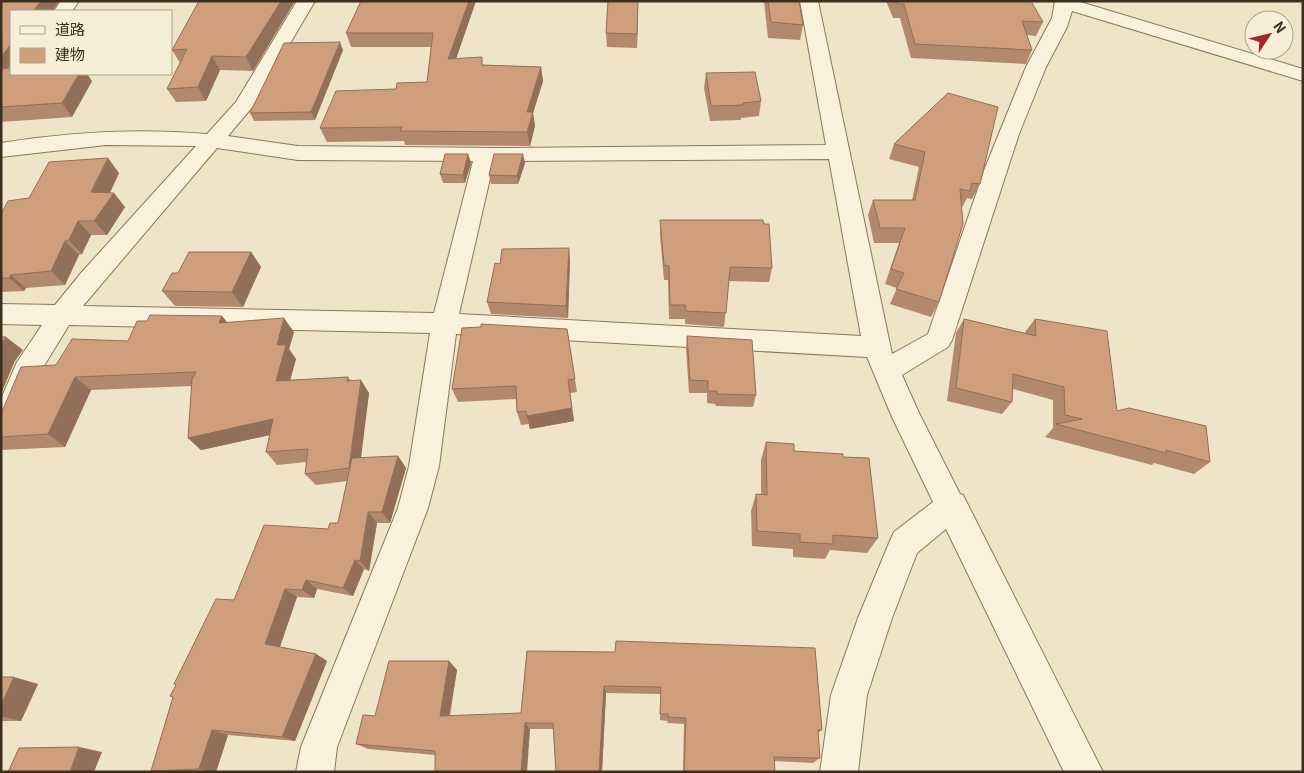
<svg xmlns="http://www.w3.org/2000/svg" width="1304" height="773" font-family="Georgia,'Noto Sans JP',serif">
  <rect width="100%" height="100%" fill="#f0e4c8"/>
  <g fill="none" stroke-linecap="round" stroke-linejoin="round">
    <defs>
      <g id="street">
        <polygon points="61,1 79,1 72,11 54,11"/>
        <path d="M297 1H315L254 105 228 136 298 146 500 148 826 145 800 1H818L892 354 928 334 985 168 1026 67 1052 18 1055 1H1077L1303 69V81L1072 11 1067 27 1046 67 1019 134 952 340 948 347 902 375 919 413 960 494 963 495 1103 772H1064L946 529 917 553 892 618 867 695 858 772H820L831 695 858 618 889 543 894 532 933 502 892 417 867 357 456 334 439 466 428 508 337 747 334 772H296L301 747 398 508 409 466 430 333 69 325 39 374 11 443 1 446V399L17 362 42 325 1 324V304L55 305 81 273 196 146 106 145 1 157V143C70 132 138 128 207 134L236 102ZM217 148 298 160 473 161 434 313 83 306ZM829 159 861 336 459 314 494 161Z"/>
      </g>
    </defs>
    <!-- street casing -->
    <use href="#street" stroke="#8d765c" stroke-width="2"/>
    <!-- street -->
    <use href="#street" fill="#faf1dc" fill-rule="evenodd"/>
  </g>
  <!-- wall -->
  <g fill="#b2896c">
    <polygon points="1,1 59,1 53,11 11,11 11,67 5,69 11,74 87,74 92,81 72,117 1,122"/>
    <polygon points="199,1 295,1 253,71 220,70 206,101 176,102 167,89 180,63 172,50"/>
    <polygon points="476,1 456,59 484,65 541,67 543,81 533,113 535,126 530,146 405,145 404,141 327,142 320,128 396,89 427,82 431,47 351,47 346,33"/>
    <polygon points="638,1 637,48 607,47 606,33"/>
    <polygon points="764,1 799,1 803,25 800,40 768,38"/>
    <polygon points="886,1 1031,1 1043,22 1036,36 1027,35 1032,50 1026,64 911,58 900,18 893,18"/>
    <polygon points="343,50 315,120 254,121 250,113"/>
    <polygon points="706,73 761,101 759,116 741,118 741,120 710,121 704,88"/>
    <polygon points="948,93 980,184 972,199 967,198 963,206 961,206 939,302 931,317 890,304 897,288 885,284 899,243 874,243 868,215 873,200 912,200 919,167 889,159 894,144"/>
    <polygon points="468,154 471,163 465,183 443,183 440,174"/>
    <polygon points="525,163 518,184 491,184 489,175"/>
    <polygon points="119,173 110,193 125,207 107,235 91,235 82,254 79,255 65,285 26,288 24,291 1,292 1,214 29,198"/>
    <polygon points="660,220 772,268 769,282 729,281 724,327 685,324 685,319 669,319 668,280 664,280 660,235"/>
    <polygon points="251,252 261,267 243,307 175,306 162,291 178,273"/>
    <polygon points="570,260 568,318 491,314 487,302"/>
    <polygon points="222,316 227,322 294,332 289,349 296,359 290,380 348,377 351,381 369,393 361,458 398,456 406,468 390,523 377,523 369,571 364,569 353,596 317,589 314,598 297,597 280,647 316,654 327,661 295,741 228,735 216,772 155,772 151,771 173,697 170,696 234,600 338,523 347,481 316,485 305,474 307,462 277,465 266,452 270,435 201,450 188,438 192,386 91,390 65,447 1,450 1,414 56,365 128,341"/>
    <polygon points="964,319 1026,333 1025,332 1035,319 1117,411 1210,462 1194,474 1154,463 1152,465 1045,437 1054,427 1053,427 1053,400 1013,389 1012,402 1002,414 947,401 956,333"/>
    <polygon points="567,329 577,392 570,393 574,421 530,429 529,424 521,425 517,412 516,399 458,402 452,389"/>
    <polygon points="687,336 756,395 753,407 716,406 715,404 707,403 707,393 689,393 686,349"/>
    <polygon points="766,442 794,451 843,457 878,538 867,553 830,550 825,559 793,557 793,549 752,546 751,511 756,494 761,494 761,460"/>
    <polygon points="527,651 822,730 818,733 820,758 813,763 775,761 775,772 683,772 684,724 667,723 668,721 660,720 661,694 606,693 602,772 556,772 553,729 530,729 435,772 435,755 368,749 356,744 375,716 449,661 457,670 450,716 521,713"/>
    <polygon points="1,677 38,684 21,721 1,721"/>
  </g>
  <!-- shaded-wall -->
  <g fill="#916f58">
    <polygon points="41,1 59,1 53,11 33,11"/>
    <polygon points="281,1 295,1 253,71 246,57"/>
    <polygon points="469,1 476,1 451,73 448,59"/>
    <polygon points="638,1 638,10 637,48 637,34"/>
    <polygon points="340,42 343,50 315,120 311,112"/>
    <polygon points="11,44 11,68 11,67 1,69 1,55"/>
    <polygon points="212,56 220,70 206,101 198,87"/>
    <polygon points="541,67 543,81 533,113 535,126 530,146 527,132 527,112"/>
    <polygon points="79,74 87,74 92,81 72,117 62,103"/>
    <polygon points="468,154 471,163 465,183 463,175"/>
    <polygon points="523,154 525,163 518,184 517,176"/>
    <polygon points="108,158 119,173 103,207 91,192"/>
    <polygon points="114,193 125,207 107,235 94,221"/>
    <polygon points="78,221 91,235 82,254 69,240"/>
    <polygon points="65,241 79,255 65,285 51,271"/>
    <polygon points="569,248 570,260 568,318 566,306"/>
    <polygon points="251,252 261,267 243,307 232,292"/>
    <polygon points="11,275 26,288 24,291 9,278"/>
    <polygon points="222,316 233,331 219,323"/>
    <polygon points="284,318 294,332 289,349 296,359 286,395 276,381 277,345"/>
    <polygon points="6,337 23,350 15,361 1,394 1,343"/>
    <polygon points="75,377 91,390 65,447 48,434"/>
    <polygon points="361,380 369,393 358,480 349,468"/>
    <polygon points="568,380 574,421 530,429 527,416"/>
    <polygon points="273,419 284,432 201,450 188,438"/>
    <polygon points="398,456 406,468 390,523 382,512"/>
    <polygon points="368,512 377,523 369,571 360,561"/>
    <polygon points="355,560 364,569 353,596 343,588"/>
    <polygon points="306,580 317,589 314,598 302,590"/>
    <polygon points="285,589 297,597 278,652 265,644"/>
    <polygon points="316,654 327,661 295,741 282,737"/>
    <polygon points="449,661 457,670 448,722 440,716"/>
    <polygon points="14,677 38,684 21,721 1,716 1,705"/>
    <polygon points="604,686 606,693 602,772 599,772"/>
    <polygon points="525,723 530,729 527,772 521,772"/>
    <polygon points="212,730 228,735 216,772 211,772 199,769"/>
    <polygon points="79,747 102,752 94,772 70,772"/>
  </g>
  <!-- building -->
  <g fill="#cf9f7d" stroke="#916f58">
    <polygon points="1,1 41,1 33,11 11,11 11,44 2,56"/>
    <polygon points="199,1 281,1 246,57 212,56 198,87 167,89 187,49 172,50"/>
    <polygon points="361,1 469,1 448,59 482,57 482,65 541,67 527,112 533,112 527,132 400,131 402,127 320,128 336,91 396,89 397,83 427,82 433,33 346,33"/>
    <polygon points="608,1 638,1 637,34 606,33"/>
    <polygon points="768,1 799,1 803,25 771,22"/>
    <polygon points="896,1 1031,1 1043,22 1022,21 1032,50 915,44 904,4 897,4"/>
    <polygon points="340,42 311,112 250,113 284,43"/>
    <polygon points="11,68 11,74 79,74 62,103 1,107 1,69"/>
    <polygon points="755,72 761,101 743,103 743,105 711,106 706,73"/>
    <polygon points="948,93 998,107 980,184 972,183 970,191 960,189 963,224 939,302 896,289 904,273 891,269 905,228 880,228 873,200 915,200 925,152 894,144"/>
    <polygon points="445,154 468,154 463,175 440,174"/>
    <polygon points="494,154 523,154 517,176 489,175"/>
    <polygon points="108,158 91,192 114,193 94,221 78,221 69,240 65,241 51,271 11,275 9,278 1,278 1,214 8,201 29,198 49,162"/>
    <polygon points="660,220 763,220 764,224 769,224 772,268 730,267 726,313 686,311 685,305 670,305 669,266 664,265"/>
    <polygon points="569,248 566,306 487,302 495,263 500,264 502,249"/>
    <polygon points="189,252 251,252 232,292 162,291 172,273 178,273"/>
    <polygon points="150,315 222,316 219,323 284,318 277,345 286,345 276,381 348,377 347,381 361,380 349,468 305,474 308,449 266,452 273,419 188,438 192,379 196,372 75,377 48,434 1,437 1,414 21,367 56,365 72,339 128,341 137,321 147,321"/>
    <polygon points="964,319 1036,336 1035,319 1107,331 1117,411 1129,408 1206,426 1210,462 1166,450 1166,453 1056,424 1082,419 1065,415 1064,387 1013,374 1012,402 956,388"/>
    <polygon points="481,324 567,329 575,379 568,380 572,408 527,416 526,411 517,412 516,386 452,389 462,328 481,327"/>
    <polygon points="687,336 752,340 756,395 717,394 717,391 708,391 708,381 690,380"/>
    <polygon points="1,337 6,337 1,343"/>
    <polygon points="766,442 794,444 794,451 843,454 843,457 869,458 878,538 833,535 833,544 800,542 800,534 757,531 756,494 767,495"/>
    <polygon points="398,456 382,512 368,512 360,561 355,560 343,588 306,580 302,590 285,589 265,644 316,654 282,737 212,730 199,769 151,771 173,697 170,696 176,685 174,684 216,599 234,600 264,525 328,529 330,523 338,523 352,458"/>
    <polygon points="616,641 815,648 822,730 818,730 820,758 774,757 775,772 684,772 686,718 668,717 668,714 660,714 661,687 604,686 599,772 556,772 553,723 525,723 521,772 432,772 435,772 435,751 356,744 363,715 375,716 389,661 449,661 440,716 521,713 527,651 615,652"/>
    <polygon points="1,677 14,677 1,705"/>
    <polygon points="79,747 70,772 8,772 19,748"/>
  </g>
  <!-- border -->
  <rect width="1304" height="773" fill="none" stroke="#3d2e20" stroke-width="5"/>
  <!-- legend -->
  <rect x="10" y="10" width="162" height="65" fill="#f7eed8" stroke="#ada18e"/>
  <rect x="20" y="26" width="25" height="8" fill="#faf1dc" stroke="#ada18e"/>
  <text x="55" y="35" font-size="15" fill="#3d2e20">道路</text>
  <rect x="20" y="48" width="25" height="15" fill="#cf9f7d" stroke="#ada18e"/>
  <text x="55" y="60" font-size="15" fill="#3d2e20">建物</text>
  <!-- north arrow -->
  <g transform="translate(1269 35) rotate(55)"><circle r="24" fill="#f7eed8" stroke="#ada18e"/>
  <path d="M0-4L9 19L0 12L-9 19Z" fill="#9e2a2b"/>
  <text y="-8" font-size="14" font-weight="bold" text-anchor="middle" fill="#3d2e20">N</text>
  </g>
</svg>
